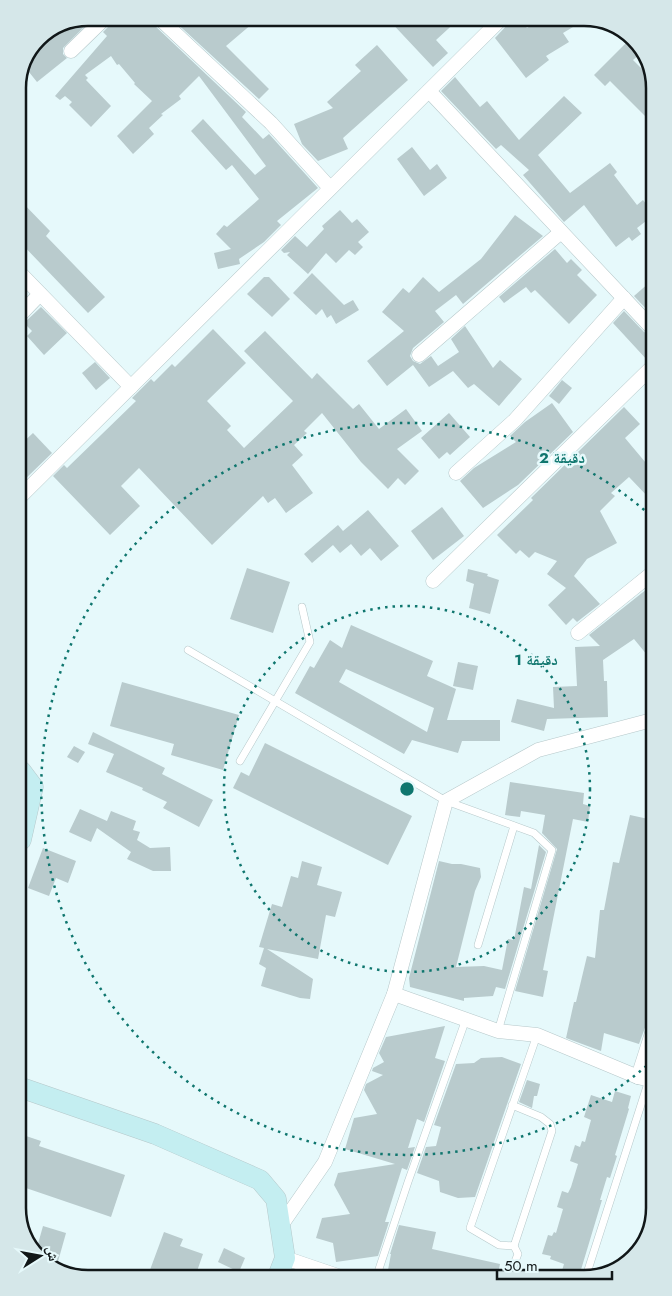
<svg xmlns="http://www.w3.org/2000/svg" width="672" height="1296" font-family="Jost,'Noto Naskh Arabic',sans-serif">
  <rect width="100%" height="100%" fill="#e6f9fb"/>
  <!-- building -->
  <g fill="#b9cbcd" fill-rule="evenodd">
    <polygon points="88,18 93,18 63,48 63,54 67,58 37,82 25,67 38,38"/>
    <polygon points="114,18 150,18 153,24 246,112 242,117 263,139 269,134 318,188 277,221 281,225 264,242 239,259 240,264 218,269 214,253 231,249 216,234 224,225 227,227 259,199 232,165 226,170 191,131 203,119 255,175 266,166 199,76 179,96 181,99 161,114 163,115 149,128 154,134 133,154 117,136 152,101 134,84 135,83 119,64 117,65 111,56 85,75 88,78 86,80 111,106 91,127 69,105 72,102 65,96 60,100 55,96 107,36 103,32 111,24"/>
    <polygon points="171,18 259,18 226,46 269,89 259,99"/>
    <polygon points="387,18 460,18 436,40 448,53 433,67"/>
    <polygon points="511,18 519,18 527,28 544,18 588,18 563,33 569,42 546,56 549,60 526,78 495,38 508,24"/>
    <polygon points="631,38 642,52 633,60 649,76 649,120 610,81 605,86 594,75"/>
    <polygon points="377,45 408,80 343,138 348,149 318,161 302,144 294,124 333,108 327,102 361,71 355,65"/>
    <polygon points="455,77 480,107 487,101 519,140 564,96 582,113 538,155 570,193 610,163 617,172 614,175 637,205 643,200 650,209 650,218 637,228 641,234 632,241 629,237 616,247 584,205 564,222 523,175 529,170 501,145 496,149 441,91"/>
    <polygon points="412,147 430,170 437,164 447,178 424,196 397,159"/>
    <polygon points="18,198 50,231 46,236 105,297 88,313 18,240"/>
    <polygon points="340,210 352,223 357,219 369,232 358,242 363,247 355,255 349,250 336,263 326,253 308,274 287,255 290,252 284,253 281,250 295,236 307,247 324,229 322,226"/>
    <polygon points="515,215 543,236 463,304 456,295 435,311 444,322 413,348 410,356 413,361 420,364 431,356 438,366 459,352 451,339 465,326 493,368 500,360 522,379 499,406 474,384 468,388 453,371 429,387 413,365 387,386 367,361 404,331 382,312 403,288 409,293 423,277 439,292 481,259"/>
    <polygon points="555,249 567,263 571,259 582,270 577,275 597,295 569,324 535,290 531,293 526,287 504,303 499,297"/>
    <polygon points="312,273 344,305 353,300 359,310 336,324 331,315 327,318 322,309 316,315 293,293"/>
    <polygon points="264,277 269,277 290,299 272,317 247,294"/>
    <polygon points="650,282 650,313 634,296"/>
    <polygon points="41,307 67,333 44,355 27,336 32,331 24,323"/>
    <polygon points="624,311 644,332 650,335 650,360 648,361 613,323"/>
    <polygon points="213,329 246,363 207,401 231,426 227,430 244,448 293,401 244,351 265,331 312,379 317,373 353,409 359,404 379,429 406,409 422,431 397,449 419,471 405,485 398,478 388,489 361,462 322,413 304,431 307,433 294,445 303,455 292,465 313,493 286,513 275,498 268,503 263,496 212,545 139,468 121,486 140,506 110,535 53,476 64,465 67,468 136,401 132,398 151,379 154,382 172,364 175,367"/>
    <polygon points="95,362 110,378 96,390 82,373"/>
    <polygon points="562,380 572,388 559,404 549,396"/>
    <polygon points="552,403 573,432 518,485 483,508 460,481 474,468 516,442 510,436 525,422"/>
    <polygon points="624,407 640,424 625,438 651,469 651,500 629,477 611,493 615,496 600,511 617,543 587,559 574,576 600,604 577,622 573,618 566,625 548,605 566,588 547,574 557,561 535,552 529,558 520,550 516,554 497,535 533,500 531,498"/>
    <polygon points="449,413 470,437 450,455 447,452 439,459 421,438"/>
    <polygon points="33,433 52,453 20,484 19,446"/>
    <polygon points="442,507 464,536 433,560 411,531"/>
    <polygon points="368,510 399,546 381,561 370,548 361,556 351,544 340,553 333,545 312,563 304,554 338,525 343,531"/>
    <polygon points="247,568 290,582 273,633 230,619"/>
    <polygon points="468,569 488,574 487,576 499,580 490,614 469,608 474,584 466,581"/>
    <polygon points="652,585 652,661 634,639 603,660 604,681 607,681 608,717 547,719 544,731 511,722 517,699 554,708 553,687 577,686 575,647 600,646 589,635"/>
    <path d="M351 625 433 661 427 676 456 689 447 720H500V741H462L458 753 412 740 404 754 295 693 310 666 314 668 330 640 342 648ZM346 669 434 708 427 732 339 682Z"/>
    <polygon points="458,662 478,666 473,690 453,686"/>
    <polygon points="122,682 239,715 223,770 171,755 174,744 110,726"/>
    <polygon points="93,732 165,768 162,774 213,800 199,827 163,808 167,802 142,790 143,788 106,772 114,754 88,744"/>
    <polygon points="265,743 412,816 388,865 233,788 241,772 249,776"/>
    <polygon points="74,746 85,752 78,763 67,757"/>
    <polygon points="510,782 584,793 583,804 590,806 588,822 573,819 543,970 548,971 543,997 515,991 557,849 542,833 545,815 521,811 520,817 505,815"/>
    <polygon points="80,809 107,821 111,811 136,821 133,830 140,832 137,840 150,848 170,847 171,871 153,871 127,859 131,852 97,828 91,842 69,832"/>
    <polygon points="630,815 653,820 654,1003 639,1044 604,1033 601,1051 566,1038 574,1002 576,1002 587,956 595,958 600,910 604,910 613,862 619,863"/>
    <polygon points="539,845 546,852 505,989 496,987 493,996 464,998 464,1001 410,987 409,978 439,861 452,864 461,864 480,868 481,877 475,891 456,967 484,966 502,970 508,939 514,940 524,887 531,889"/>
    <polygon points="43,848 76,861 68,883 56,878 49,896 28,888"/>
    <polygon points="302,861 322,867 317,885 342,892 335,917 326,915 318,959 267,949 313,979 310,999 300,998 261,986 266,968 259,964 264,948 259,947 272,904 282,907 291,876 298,878"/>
    <polygon points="445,1026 435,1058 445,1061 424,1122 417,1119 408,1148 415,1147 407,1170 402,1168 385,1222 389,1222 378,1256 336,1262 333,1243 316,1238 322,1218 350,1214 334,1185 338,1173 395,1164 345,1149 354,1118 377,1114 364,1090 366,1084 383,1075 372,1071 373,1068 384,1062 379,1053 386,1037"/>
    <polygon points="502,1057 521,1064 475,1197 458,1198 440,1192 439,1181 417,1173 426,1147 436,1146 441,1127 434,1125 456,1064 474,1063 481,1058"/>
    <polygon points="527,1080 540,1084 537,1096 534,1096 532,1108 519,1102"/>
    <polygon points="615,1091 631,1096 628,1108 629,1109 615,1155 617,1156 610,1178 607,1177 600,1200 602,1200 580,1273 561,1274 564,1264 550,1259 551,1256 542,1254 548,1235 552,1236 554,1232 556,1233 563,1209 557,1207 562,1191 568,1193 571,1187 578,1164 570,1161 575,1145 580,1147 582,1141 585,1142 591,1120 584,1117 591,1095 612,1102"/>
    <polygon points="23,1135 41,1141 39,1146 125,1175 111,1217 23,1187"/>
    <polygon points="399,1225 436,1232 432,1249 500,1264 498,1274 409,1275 388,1270 391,1254 390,1254"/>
    <polygon points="43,1226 66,1233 57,1265 45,1262 36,1251"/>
    <polygon points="164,1232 183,1239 180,1246 203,1254 195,1277 147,1278"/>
    <polygon points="224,1248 245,1258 239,1272 218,1262"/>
  </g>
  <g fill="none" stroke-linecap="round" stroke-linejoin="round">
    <defs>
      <g id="lane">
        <polyline points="188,650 446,801 534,833 552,850 498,1031"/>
        <polyline points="240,761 310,642 302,607"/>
        <polyline points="478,945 514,826"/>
        <polyline points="512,1105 541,1117 550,1124 552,1131 514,1246 499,1245 470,1228 537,1035"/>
        <polyline points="587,1273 649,1080"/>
        <polyline points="510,1274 518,1254 514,1246"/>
        <polyline points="377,1275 408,1182 466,1019"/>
      </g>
      <g id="street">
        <polyline points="159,18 271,123 330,188"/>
        <polyline points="71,51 105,18"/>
        <polyline points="429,91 650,326"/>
        <polyline points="19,272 131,387"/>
        <polyline points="19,316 40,294"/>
        <polyline points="419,355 561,232"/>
        <polyline points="456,473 515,420 624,298"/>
        <polyline points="20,497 502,18"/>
        <polyline points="433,581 650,369"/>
        <polyline points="578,633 651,574"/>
        <polyline points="394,994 498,1031 537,1035 638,1077 654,1081"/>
        <polyline points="638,1077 654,1027"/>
        <polyline points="280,1227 325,1162 394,994 446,801 538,750 652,720"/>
        <polyline points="285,1258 338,1276"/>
      </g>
      <g id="secondary">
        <polyline points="21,771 33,787 21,840"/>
        <polyline points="22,1088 155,1134 260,1180 276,1199 285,1258 278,1276"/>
      </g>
    </defs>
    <!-- lane casing -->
    <use href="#lane" stroke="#b6c8ca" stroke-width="8"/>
    <!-- street casing -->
    <use href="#street" stroke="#b6c8ca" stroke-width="15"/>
    <!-- secondary casing -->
    <use href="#secondary" stroke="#b6c8ca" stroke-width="21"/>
    <!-- lane -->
    <use href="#lane" stroke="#fff" stroke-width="7"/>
    <!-- street -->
    <use href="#street" stroke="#fff" stroke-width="14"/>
    <!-- secondary -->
    <use href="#secondary" stroke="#c4eef1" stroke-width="20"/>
  </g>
  <!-- distance rings -->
  <g fill="none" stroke="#0f766e" stroke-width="2.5" stroke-dasharray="2.5 5">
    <circle cx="407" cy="789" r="183"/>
    <path d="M652 1061A366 366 0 1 1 650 515"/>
  </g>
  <!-- crop -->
  <path d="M0 0H672V1296H0ZM88 26H584A62 62 0 0 1 646 88V1208A62 62 0 0 1 584 1270H88A62 62 0 0 1 26 1208V88A62 62 0 0 1 88 26Z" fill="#d5e7e9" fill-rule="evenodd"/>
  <path fill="none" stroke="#111718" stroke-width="2.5" d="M88 26H584A62 62 0 0 1 646 88V1208A62 62 0 0 1 584 1270H88A62 62 0 0 1 26 1208V88A62 62 0 0 1 88 26Z"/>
  <circle cx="407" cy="789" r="8" fill="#0f766e" stroke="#e6f9fb" stroke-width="2.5"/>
  <g font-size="15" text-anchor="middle" font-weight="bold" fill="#0f766e" stroke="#e6f9fb" stroke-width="5" stroke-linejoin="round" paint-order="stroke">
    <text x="562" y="463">2 دقيقة</text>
    <text x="536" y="665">1 دقيقة</text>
  </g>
  <!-- north arrow -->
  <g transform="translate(40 1256) rotate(79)" stroke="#e6f9fb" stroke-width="4" paint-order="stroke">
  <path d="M0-4L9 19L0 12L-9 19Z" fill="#111718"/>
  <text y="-8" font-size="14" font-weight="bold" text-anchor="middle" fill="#111718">ش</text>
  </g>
  <!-- scale -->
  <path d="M497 1271v8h115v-8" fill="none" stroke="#111718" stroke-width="2.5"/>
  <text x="504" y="1271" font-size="15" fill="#111718" stroke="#e6f9fb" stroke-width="4" paint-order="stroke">50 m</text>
</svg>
